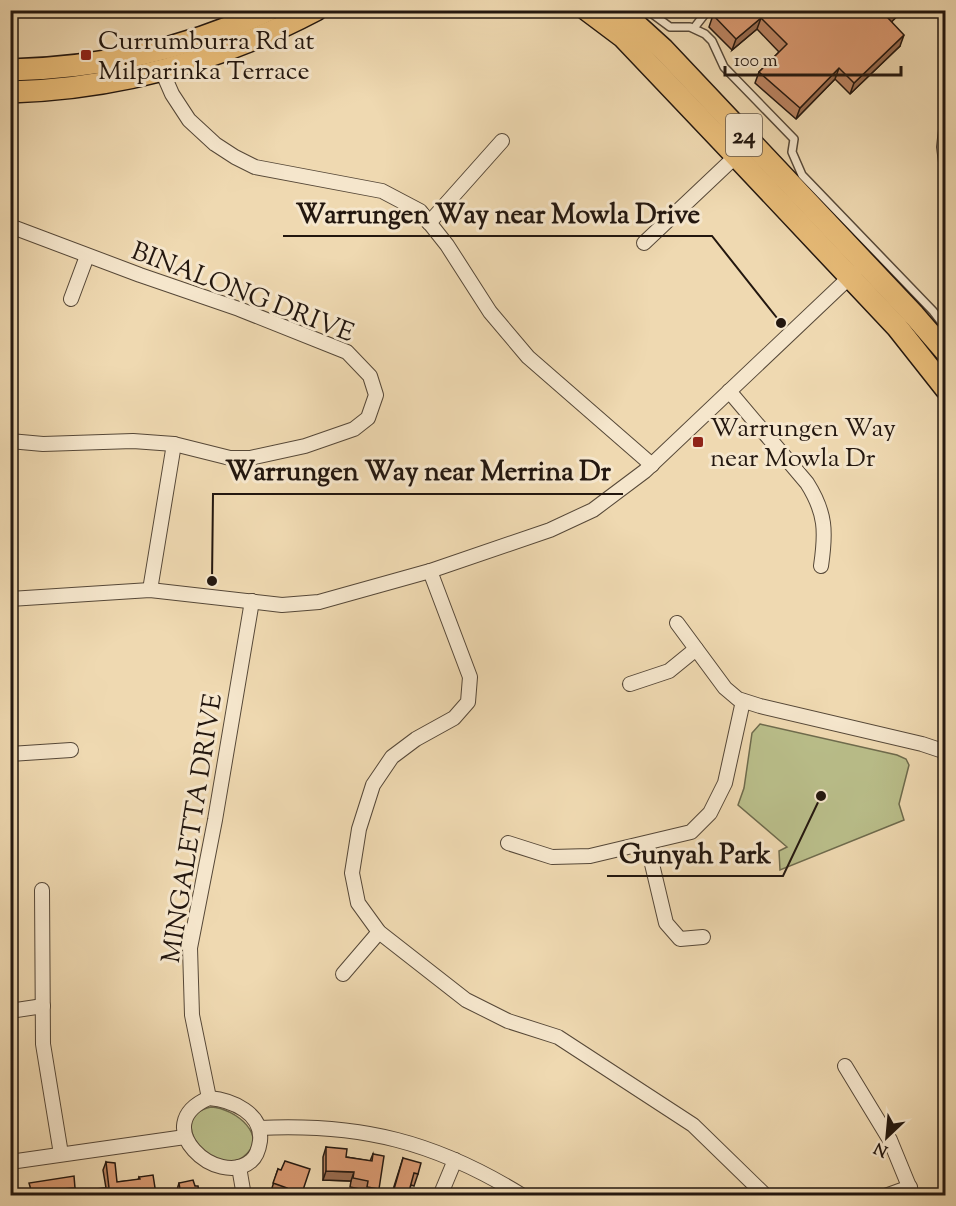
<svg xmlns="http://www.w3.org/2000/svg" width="956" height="1206" font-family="'Sorts Mill Goudy',serif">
  <rect width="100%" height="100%" fill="#efd9b1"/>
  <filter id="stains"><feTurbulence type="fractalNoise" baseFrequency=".00333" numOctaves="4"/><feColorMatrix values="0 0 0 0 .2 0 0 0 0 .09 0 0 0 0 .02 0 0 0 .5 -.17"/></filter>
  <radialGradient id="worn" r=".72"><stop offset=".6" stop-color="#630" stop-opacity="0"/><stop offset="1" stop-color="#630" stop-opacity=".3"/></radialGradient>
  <!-- green -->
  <g fill="#babf8b" stroke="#6e6b4d" stroke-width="1.5">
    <polygon points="760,724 897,755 906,759 909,765 899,804 904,820 780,870 779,851 787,847 738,805 744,788 752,733"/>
    <path d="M211 1107C235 1108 271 1137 243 1157 213 1179 163 1117 211 1107Z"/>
  </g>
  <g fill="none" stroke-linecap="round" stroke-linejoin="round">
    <defs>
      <g id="service">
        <polyline points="647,10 670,27 690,27 705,34 712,41 724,67 794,139 792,152 802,175 933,311 946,328"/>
        <polyline points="694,28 708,10"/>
      </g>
      <g id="minor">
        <polyline points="162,71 172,94 189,120 215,144 235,157 255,167 382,191 420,211 447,245 490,312 528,357 652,465"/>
        <polyline points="946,130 944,147 946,162"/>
        <polyline points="429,223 502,141"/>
        <polyline points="10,226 140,275 239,309 347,352 370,376 376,395 368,418 354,429 305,446 250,458 230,458 174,444 133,441 43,444 10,441"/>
        <polyline points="644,243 736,156"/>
        <polyline points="71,299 87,256"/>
        <path d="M729 391 807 483C826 513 826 532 821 566"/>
        <polyline points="430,571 470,677 468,702 454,718 416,739 392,757 373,785 359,829 352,873 358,903 379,932 466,1000 508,1021 558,1037 693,1125 766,1196"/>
        <polyline points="150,590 174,444"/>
        <polyline points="10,599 150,590 282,605 319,602 430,571 550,530 593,510 645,471 854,273"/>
        <polyline points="677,623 725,688 738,699 760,706 922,744 946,752"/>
        <polyline points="630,684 669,671 696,649"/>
        <polyline points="10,754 71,750"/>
        <polyline points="508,843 552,857 590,856 691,832 710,813 725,783 743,701"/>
        <polyline points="647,843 666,923 680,939 703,937"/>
        <polyline points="42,890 43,1044 61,1154"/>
        <polyline points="343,974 379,932"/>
        <polyline points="10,1011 43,1006"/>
        <polyline points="845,1066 890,1140 913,1196"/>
        <polyline points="209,1098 192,1015 190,948 215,820 252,601"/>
        <path d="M209 1098C232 1100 263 1113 260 1141 259 1148 257 1156 251 1161 218 1189 146 1125 209 1098Z"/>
        <path d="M259 1128C361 1123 436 1142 523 1196"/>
        <polyline points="10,1162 185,1137"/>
        <polyline points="239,1167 244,1196"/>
        <polyline points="440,1196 455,1160"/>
        <polyline points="885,1196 910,1187"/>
      </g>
      <g id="primary">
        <polyline points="587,10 623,37 736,156 897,327 946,389"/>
        <polyline points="620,10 663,49 914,315 946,352"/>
        <path d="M10 70C101 68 187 49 269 10"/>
        <path d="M10 92C118 89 221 60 316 10"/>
      </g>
    </defs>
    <!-- service casing -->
    <use href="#service" stroke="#564838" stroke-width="10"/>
    <!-- minor casing -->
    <use href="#minor" stroke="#564838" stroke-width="16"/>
    <!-- primary casing -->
    <use href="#primary" stroke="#23170f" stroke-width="24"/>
    <!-- service -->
    <use href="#service" stroke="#f5e6cc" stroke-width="7"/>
    <!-- minor -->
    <use href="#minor" stroke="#f5e6cc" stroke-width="14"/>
    <!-- primary -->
    <use href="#primary" stroke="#e8bc78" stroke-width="21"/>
  </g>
  <!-- wall -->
  <g fill="#bb8462" stroke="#23170f" stroke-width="1.5">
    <polygon points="713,15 892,22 900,46 850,94 835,79 796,119 755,83 759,72 779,52 757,29 732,50 709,27"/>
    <polygon points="326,1147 346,1157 370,1161 373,1154 379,1189 376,1196 364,1196 365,1190 350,1187 351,1181 323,1180 323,1157"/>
    <polygon points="403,1158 418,1174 414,1186 411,1185 408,1195 391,1196"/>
    <polygon points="106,1162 117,1182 138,1180 139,1177 155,1196 83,1196 85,1190 106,1188 103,1170"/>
    <polygon points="278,1169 301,1196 284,1196 271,1191"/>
    <polygon points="179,1183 195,1186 200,1196 175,1196"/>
  </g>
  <!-- shaded-wall -->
  <g fill="#996c50" stroke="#23170f" stroke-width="1.5">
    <polygon points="896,10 904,10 884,29 888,18"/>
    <polygon points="761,18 757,29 732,50 736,39"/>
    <polygon points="904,35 900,46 850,94 854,83"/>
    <polygon points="839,68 835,79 796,119 800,108"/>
    <polygon points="326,1171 354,1172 351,1181 323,1180"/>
    <polygon points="75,1188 72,1196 61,1196 63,1189"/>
  </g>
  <!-- building -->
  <g fill="#da9a72" stroke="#23170f" stroke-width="1.5">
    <polygon points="718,10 896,10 888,18 904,35 854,83 839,68 800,108 759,72 787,44 761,18 736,39 713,15"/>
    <polygon points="326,1147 347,1149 346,1157 372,1161 373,1154 384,1156 379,1189 367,1187 368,1181 353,1178 354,1172 326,1171"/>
    <polygon points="403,1158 421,1163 418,1174 414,1173 408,1195 402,1194 402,1196 392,1196"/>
    <polygon points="285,1161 310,1169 301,1196 285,1196 287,1188 273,1183 278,1169 281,1170"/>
    <polygon points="106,1162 115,1163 117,1182 140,1179 139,1177 153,1175 156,1194 143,1196 86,1196 85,1190 109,1188"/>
    <polygon points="74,1176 75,1188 63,1189 64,1196 10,1196 10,1193 31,1190 29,1183"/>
    <polygon points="193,1180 195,1186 198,1186 200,1196 181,1196 179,1183"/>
  </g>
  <!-- markers -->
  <g fill="#8f2418" stroke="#f5e6cc" stroke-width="2">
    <rect x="80" y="49" width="12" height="12" rx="3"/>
    <rect x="692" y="436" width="12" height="12" rx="3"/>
  </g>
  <g text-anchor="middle" stroke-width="6" stroke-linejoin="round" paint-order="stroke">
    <!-- shield labels -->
    <rect fill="#f5e6cc" stroke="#625548" stroke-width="1.5" x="726" y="114" width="36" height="42" rx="4.5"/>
    <g font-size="24" font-weight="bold" fill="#23170f">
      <text x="744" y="143">24</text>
    </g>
    <!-- poi labels -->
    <g font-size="26" fill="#23170f" stroke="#f5e6cc" text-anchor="start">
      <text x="98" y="49">Currumburra Rd at<tspan x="98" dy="30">Milparinka Terrace</tspan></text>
      <text x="710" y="436">Warrungen Way<tspan x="710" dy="30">near Mowla Dr</tspan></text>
    </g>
    <!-- street labels -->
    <g font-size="26" fill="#23170f" stroke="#f5e6cc">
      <text transform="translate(243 291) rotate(21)" y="9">BINALONG DRIVE</text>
      <text transform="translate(191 828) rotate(-81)" y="9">MINGALETTA DRIVE</text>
    </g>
  </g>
  <!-- callouts -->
  <path fill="none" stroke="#23170f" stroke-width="2" d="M781 323L712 236H283M212 581L213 494H623M821 796L783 876H607"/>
  <g fill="#23170f" stroke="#f5e6cc" stroke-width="2">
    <circle cx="781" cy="323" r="6"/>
    <circle cx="212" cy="581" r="6"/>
    <circle cx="821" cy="796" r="6"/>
  </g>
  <g font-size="27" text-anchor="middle" font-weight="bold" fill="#23170f" stroke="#f5e6cc" stroke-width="6" stroke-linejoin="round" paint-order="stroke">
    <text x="498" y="223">Warrungen Way near Mowla Drive</text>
    <text x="418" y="480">Warrungen Way near Merrina Dr</text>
    <text x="695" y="863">Gunyah Park</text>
  </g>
  <!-- margin -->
  <rect width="956" height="1206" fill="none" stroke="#efd9b1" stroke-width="36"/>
  <rect x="12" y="12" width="932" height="1182" fill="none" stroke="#23170f" stroke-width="3"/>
  <rect x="18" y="18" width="920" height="1170" fill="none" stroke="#23170f" stroke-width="1.5"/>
  <!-- north arrow -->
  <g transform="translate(887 1137) rotate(206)" stroke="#f5e6cc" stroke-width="4.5" paint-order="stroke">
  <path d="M0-4.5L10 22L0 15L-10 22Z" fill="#23170f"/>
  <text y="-9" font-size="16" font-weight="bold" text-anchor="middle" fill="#23170f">N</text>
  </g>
  <!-- scale -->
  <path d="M725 66v9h176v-9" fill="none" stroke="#23170f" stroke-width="3"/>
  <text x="734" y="66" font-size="18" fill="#23170f" stroke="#f5e6cc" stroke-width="4.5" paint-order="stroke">100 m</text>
  <rect width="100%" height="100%" filter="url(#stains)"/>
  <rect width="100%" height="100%" fill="url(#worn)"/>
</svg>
